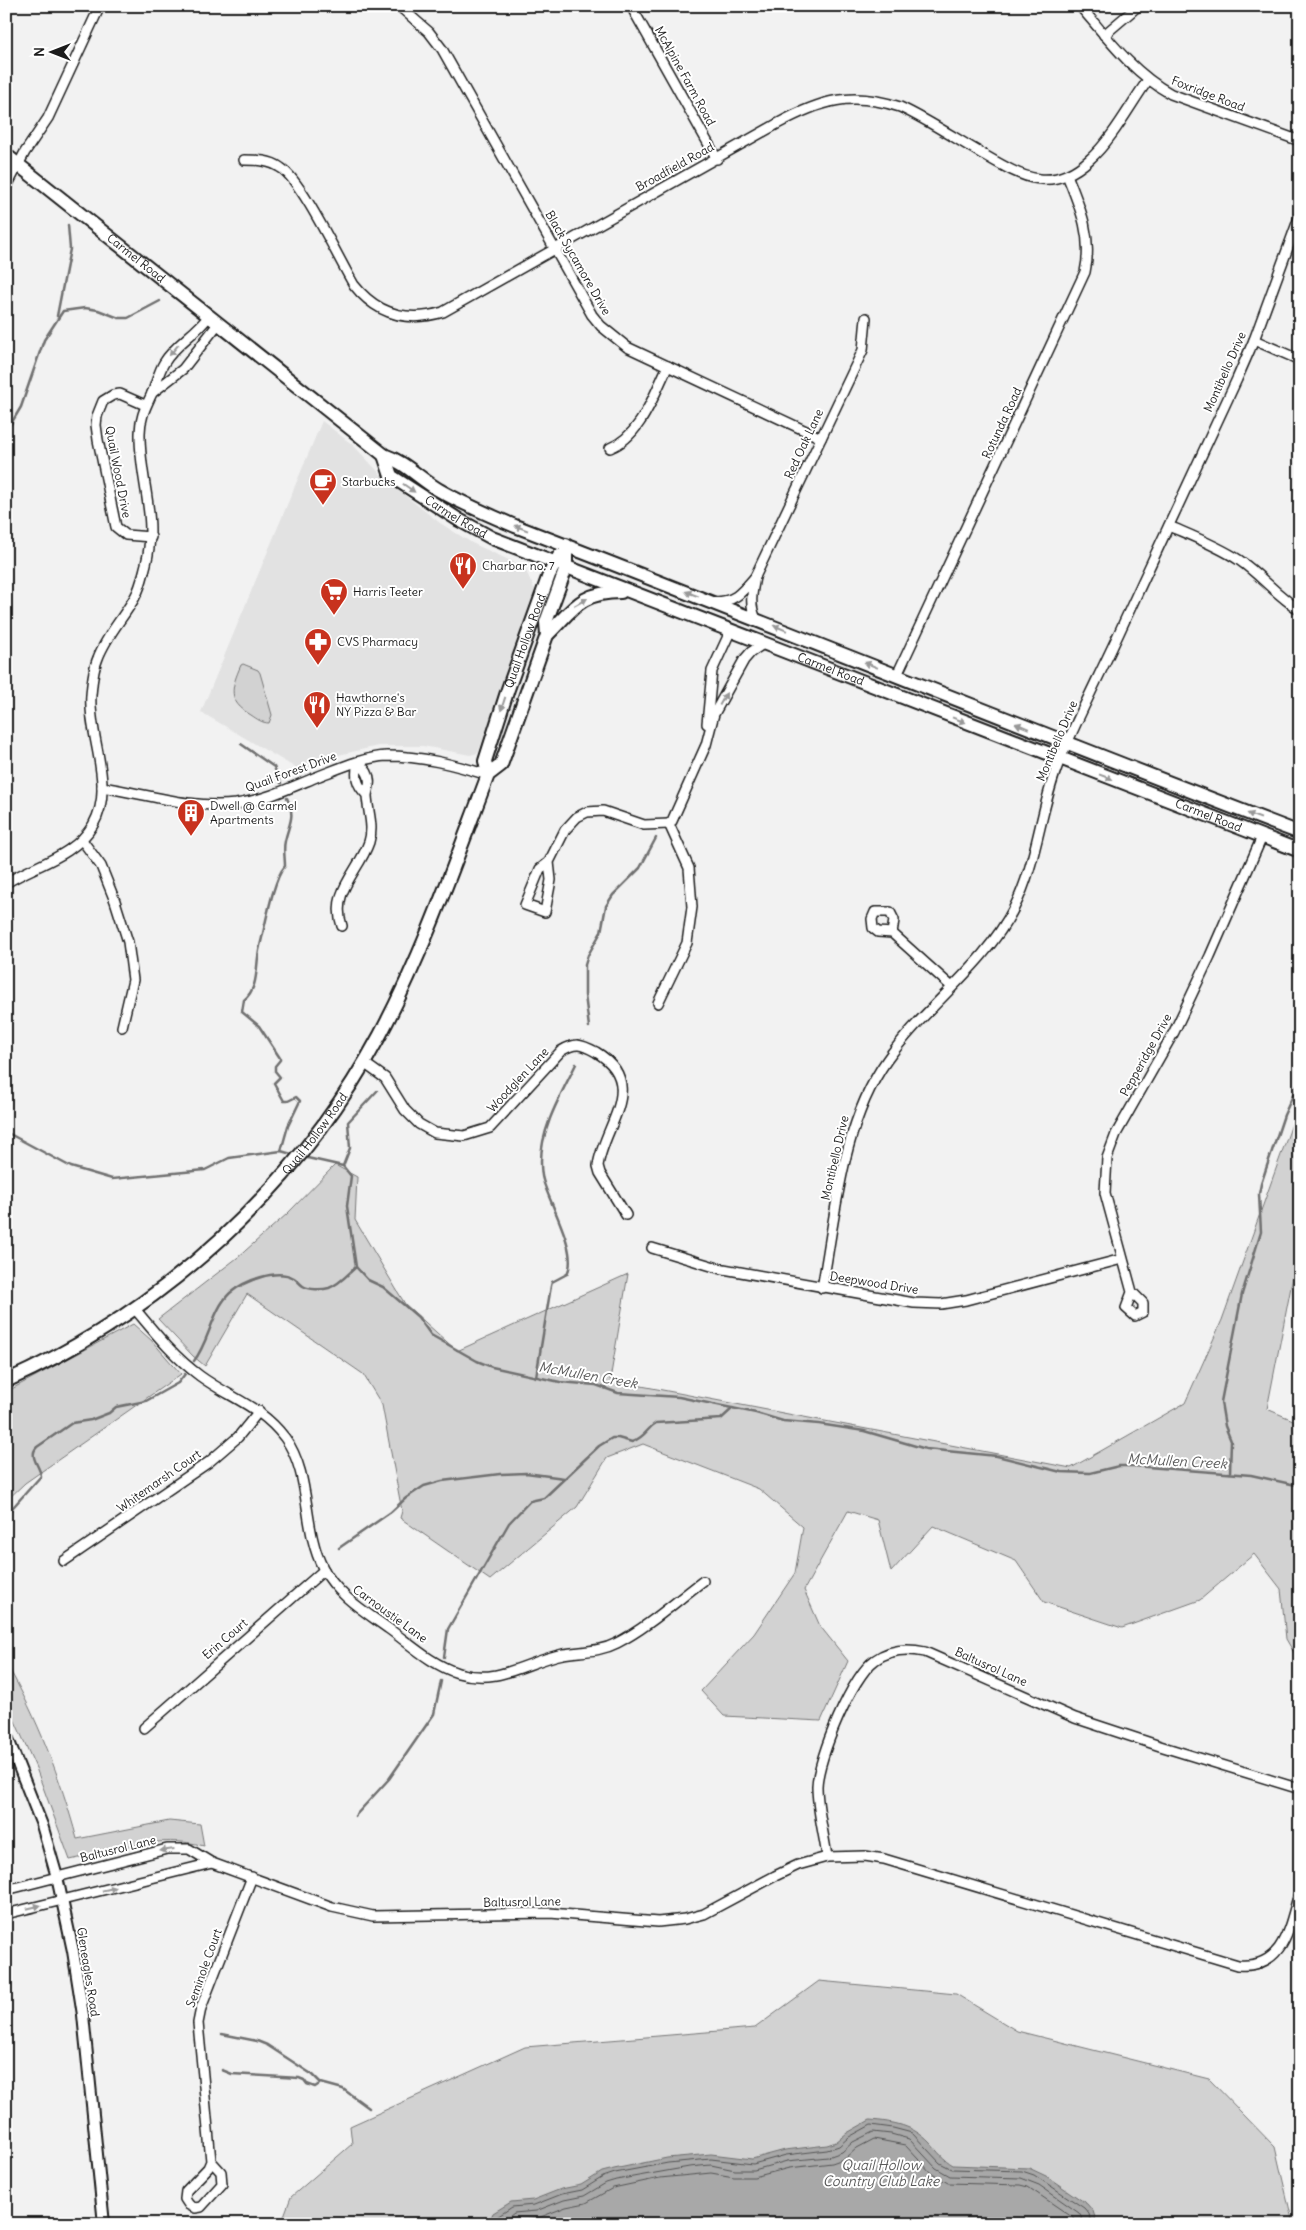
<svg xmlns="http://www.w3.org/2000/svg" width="1306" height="2230" font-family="Delius,sans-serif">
  <rect width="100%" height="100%" fill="#f2f2f2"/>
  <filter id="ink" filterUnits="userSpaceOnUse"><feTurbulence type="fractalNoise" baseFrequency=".02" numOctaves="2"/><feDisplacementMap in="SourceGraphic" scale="10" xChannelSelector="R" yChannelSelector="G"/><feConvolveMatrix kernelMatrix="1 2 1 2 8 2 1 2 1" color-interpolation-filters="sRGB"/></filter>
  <g filter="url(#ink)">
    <!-- built -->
    <polygon fill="#e2e2e2" points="322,421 353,445 389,483 440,523 472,543 524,567 535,590 509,670 478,753 470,755 423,746 378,746 334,756 301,771 201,712"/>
    <!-- green -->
    <g fill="#d2d2d2" stroke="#777">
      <path d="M243 664 258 670 260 673 272 715 269 723C262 723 257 719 251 715 227 701 231 688 241 665Z"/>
      <polygon points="1300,1093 1300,1241 1267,1409 1300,1423 1300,1663 1286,1639 1281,1589 1254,1554 1200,1600 1122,1628 1044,1602 1016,1561 933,1526 891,1572 878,1520 848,1511 804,1590 820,1626 848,1661 821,1721 724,1716 701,1691 754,1634 795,1573 803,1527 759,1489 643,1444 607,1458 577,1507 490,1580 400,1518 402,1511 382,1405 363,1374 247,1294 205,1366 193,1356 158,1319 237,1258 287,1214 335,1165 357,1177 355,1220 405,1304 457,1351 628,1274 610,1380 1071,1468 1185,1403 1222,1320 1292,1124"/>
      <polygon points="133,1324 151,1340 181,1374 25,1483 6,1501 6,1392"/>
      <path d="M6 1663C38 1719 60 1777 77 1839L169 1821 200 1824 204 1846C160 1833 113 1851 70 1860L36 1768 6 1701Z"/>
      <polygon points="819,1981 956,1994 1017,2031 1209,2079 1275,2147 1293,2224 281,2224 291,2197 352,2144 350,2126 525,2047 755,2028"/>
    </g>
    <!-- water -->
    <path fill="#a8a8a8" stroke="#707070" d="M870 2120C894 2122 913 2125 930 2143 938 2152 943 2159 953 2165L1029 2168 1046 2176 1087 2204 1093 2211 1097 2224H488L493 2213 511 2202 533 2200 561 2189 581 2185 602 2172 614 2169 667 2158 711 2154 752 2159 785 2150 827 2145 836 2142 847 2133Z"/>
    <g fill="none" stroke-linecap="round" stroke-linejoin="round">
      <!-- shore -->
      <g stroke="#545454" stroke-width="1">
        <polyline points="493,2224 497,2217 512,2207 534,2205 562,2194 582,2190 603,2177 615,2173 668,2163 689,2161 711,2159 753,2164 786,2155 827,2150 839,2146 849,2137 871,2125 893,2128 912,2133 940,2163 952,2169 1022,2171 1034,2175 1084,2208 1089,2214 1091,2224"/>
        <polyline points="500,2224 514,2213 536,2211 564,2200 584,2196 606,2183 616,2180 689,2167 711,2165 735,2170 754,2170 787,2161 828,2157 842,2152 853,2142 873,2132 891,2134 909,2139 936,2168 950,2176 1021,2178 1039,2185 1079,2213 1085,2224"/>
        <polyline points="512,2224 517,2221 538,2218 566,2207 586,2203 613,2188 660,2178 711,2173 734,2177 754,2177 789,2168 832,2163 846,2158 857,2148 874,2139 905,2145 932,2174 948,2183 1020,2185 1028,2187 1075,2219 1077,2224"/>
      </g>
      <!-- stream -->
      <g stroke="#707070" stroke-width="2.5">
        <polyline points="57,316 70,249 68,225"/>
        <polyline points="6,432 21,407 44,340 63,311 85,308 98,310 119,318 128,318 160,301"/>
        <polyline points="6,565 10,593 6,607"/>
        <polyline points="6,610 9,633 6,651"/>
        <polyline points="241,744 274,767 281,783"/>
        <polyline points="589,1027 585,995 585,965 588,955 601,932 606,906 613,895 640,868 656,838"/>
        <polyline points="6,1132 71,1167 112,1179 205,1170 229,1158 281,1151 295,1155"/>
        <path d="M281 1151 288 1126 300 1101 296 1097 288 1101H284L274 1083 280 1077 275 1071V1066L280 1060V1058L259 1026 242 1012 244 1000C260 987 255 964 260 946 265 927 273 879 285 866 285 858 283 849 285 841 289 822 296 818 287 798"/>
        <polyline points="303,1157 343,1166 351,1176 347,1206 356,1267 368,1280 383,1287 418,1317 431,1335 477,1361 492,1367 560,1382 596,1385 618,1393 679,1397 756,1413 783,1421 819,1424 864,1431 926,1449 997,1456 1061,1472 1090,1473 1119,1466 1134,1466 1251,1475 1300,1486"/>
        <polyline points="343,1166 350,1148 348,1122 377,1091"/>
        <path d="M194 1361C209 1342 212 1310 230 1293 244 1281 276 1268 294 1278 297 1280 300 1284 303 1286 309 1290 322 1290 329 1288 340 1284 348 1274 356 1267"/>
        <path d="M536 1377 551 1286 552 1282 567 1274C579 1252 549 1203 543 1180 541 1174 541 1166 541 1161 541 1127 562 1093 576 1064"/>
        <polyline points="1230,1473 1231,1441 1225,1426 1221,1402 1242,1294 1261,1232 1259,1194 1261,1184 1284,1115 1300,1080"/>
        <path d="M6 1515 41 1476C40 1466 28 1456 37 1447L72 1423 91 1420 109 1413 116 1407 146 1401 178 1383 185 1374"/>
        <polyline points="339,1548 391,1512 406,1498 424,1486 442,1481 500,1474 526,1473 564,1478"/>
        <path d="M444 1657 448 1629 509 1523 530 1501 544 1498 599 1446 612 1438H618L632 1442C647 1436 646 1429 656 1423L721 1419 733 1408"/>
        <polyline points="355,1816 389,1779 434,1714 441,1681"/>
        <polyline points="222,2034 257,2041 267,2045 313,2075 321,2083 343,2089 369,2108"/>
        <polyline points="222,2070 232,2074 299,2078 304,2080 307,2084 315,2087 321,2083"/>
      </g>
      <defs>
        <g id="minor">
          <polyline points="399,6 429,32 442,49 592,315 601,326 627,347 821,438"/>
          <polyline points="631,6 717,159"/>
          <path d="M1080 6C1108 39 1133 73 1171 94L1300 141"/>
          <polyline points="1104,35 1138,6"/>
          <path d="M244 160C257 160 270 160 281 168 302 181 339 260 354 285 377 314 407 323 443 312L777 124C821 100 851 91 900 107 928 120 953 137 979 152 1019 175 1049 196 1089 160 1112 140 1130 105 1148 80"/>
          <polyline points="6,188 25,152 48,118 100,6"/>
          <polyline points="1254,340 1300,360"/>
          <polyline points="152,393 183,369 218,324"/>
          <polyline points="145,405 120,394 113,395 103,401 97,416 96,425 98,440 116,527 126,535 151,537"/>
          <path d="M610 448C641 436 654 394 668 366"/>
          <path d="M1169 526C1192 536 1218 546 1239 560 1261 575 1277 596 1300 610"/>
          <path d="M715 602C736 601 741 593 755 577"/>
          <path d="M756 619C749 604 752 593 755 577L863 350 866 318"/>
          <path d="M897 675 1085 272C1093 237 1080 207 1067 175"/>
          <polyline points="707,724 712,671 730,632"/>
          <path d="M102 787C146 794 191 809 236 804 265 800 292 787 319 776 340 768 365 757 387 756 422 756 455 765 488 775"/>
          <polyline points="669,824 672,821 706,745 714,714 744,660 751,652 763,644"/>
          <polyline points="82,840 101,866 115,901 128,942 133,980 122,1027"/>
          <polyline points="549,862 551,880 545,912 525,905 540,869 549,862 565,830 577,817 587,812 603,811 644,825 669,824"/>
          <path d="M6 883C36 864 74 857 93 825 116 786 88 737 91 695 92 683 93 669 98 658 106 636 124 617 135 597 141 587 143 575 146 564 158 517 139 479 140 433 140 416 147 405 153 391 157 381 159 371 164 363 176 343 196 334 209 316"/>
          <path d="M342 926C330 891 359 872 369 842 374 826 368 812 367 796 367 792 369 789 369 785 371 775 365 769 358 762 355 776 356 784 366 794"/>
          <polyline points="892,933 878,932 873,928 872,919 875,912 890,912 894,920 892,933 952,987"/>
          <polyline points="658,1003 687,943 692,907 689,868 669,824"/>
          <path d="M364 1063 385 1078 405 1110 419 1124 435 1133 464 1136 490 1128 561 1051C576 1042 581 1044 596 1052 649 1084 603 1126 598 1166L600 1173 626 1215"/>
          <polyline points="652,1248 718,1268 914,1303 941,1304 966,1300 1122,1259"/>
          <path d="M822 1288C836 1212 842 1124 887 1060 925 1006 984 967 1014 908 1038 861 1040 806 1061 757 1079 715 1100 674 1119 633 1158 548 1198 463 1237 379L1254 340 1300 215"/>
          <polyline points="1132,1292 1143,1303 1143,1312 1135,1316 1126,1308 1132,1292 1105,1193 1107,1158 1116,1134 1174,1032 1210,956 1262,837"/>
          <path d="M135 1309C155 1333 174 1357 200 1376 230 1398 261 1406 285 1438 312 1475 302 1528 323 1568 337 1595 364 1611 389 1629 410 1644 432 1665 458 1673 499 1685 525 1662 563 1654 582 1651 600 1652 617 1643 648 1627 675 1602 703 1581"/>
          <polyline points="64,1561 209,1462 238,1437 259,1411"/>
          <polyline points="144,1728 324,1570"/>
          <path d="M1300 1789 1160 1746 1075 1718 925 1652C907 1648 890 1649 875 1660 852 1676 818 1758 817 1786 817 1809 824 1834 827 1857L865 1856 884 1859 1238 1965C1285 1969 1289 1926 1300 1890"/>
          <polyline points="6,1890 167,1849 189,1849 212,1863 332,1907 373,1916 550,1913 658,1922 685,1919 704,1914 775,1876 798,1865 827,1857"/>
          <polyline points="6,1914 212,1863"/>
          <polyline points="211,2161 221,2172 222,2184 201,2207 195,2208 189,2205 185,2199 186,2191 208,2168 211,2161 198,2023 201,2008 252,1877"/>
        </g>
        <polyline id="tertiary" points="6,1734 42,1825 57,1877 73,1951 83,2015 104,2224"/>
        <g id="secondary">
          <path id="s1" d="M6 155 384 455C405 462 420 479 439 490 463 504 489 515 515 526 778 627 1037 733 1300 833"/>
          <path id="s2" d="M384 455 391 476 459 520 492 538 1300 851"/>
          <path d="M547 635C573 610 579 592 621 592"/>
          <path id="s3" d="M488 775 485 761 508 689 549 575 559 556"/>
          <path id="s4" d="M6 1381C163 1311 299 1186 380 1035 424 952 455 862 488 775L501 765 547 635 546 622 566 568V545"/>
        </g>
      </defs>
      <!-- minor casing -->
      <use href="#minor" stroke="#1c1c1c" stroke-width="12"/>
      <!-- tertiary casing -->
      <use href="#tertiary" stroke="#1c1c1c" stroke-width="14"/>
      <!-- secondary casing -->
      <use href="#secondary" stroke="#1c1c1c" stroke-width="16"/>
      <!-- minor -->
      <use href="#minor" stroke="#fff" stroke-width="9"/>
      <!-- tertiary -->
      <use href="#tertiary" stroke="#fff" stroke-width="10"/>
      <!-- secondary -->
      <use href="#secondary" stroke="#fff" stroke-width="12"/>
    </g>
    <!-- one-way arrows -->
    <defs><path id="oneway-solid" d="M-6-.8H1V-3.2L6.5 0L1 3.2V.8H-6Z" transform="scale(1.25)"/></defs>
    <g fill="#999">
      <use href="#oneway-solid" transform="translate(174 350) rotate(130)"/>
      <use href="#oneway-solid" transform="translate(409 488) rotate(35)"/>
      <use href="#oneway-solid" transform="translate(521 528) rotate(-159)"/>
      <use href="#oneway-solid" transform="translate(692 594) rotate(-159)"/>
      <use href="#oneway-solid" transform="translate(581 602) rotate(-29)"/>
      <use href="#oneway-solid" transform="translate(780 628) rotate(-158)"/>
      <use href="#oneway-solid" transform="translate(871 665) rotate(-158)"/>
      <use href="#oneway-solid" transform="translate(723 699) rotate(-61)"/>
      <use href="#oneway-solid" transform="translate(503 704) rotate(108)"/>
      <use href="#oneway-solid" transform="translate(959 720) rotate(21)"/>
      <use href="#oneway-solid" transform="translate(1022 726) rotate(-158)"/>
      <use href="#oneway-solid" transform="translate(1106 777) rotate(21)"/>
      <use href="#oneway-solid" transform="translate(1254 816) rotate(-159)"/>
      <use href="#oneway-solid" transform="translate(167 1850) rotate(173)"/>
      <use href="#oneway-solid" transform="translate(109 1889) rotate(-13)"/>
      <use href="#oneway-solid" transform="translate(34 1907) rotate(-14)"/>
    </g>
  </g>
  <!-- icons -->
  <defs>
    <symbol id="cafe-pin" viewBox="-11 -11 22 30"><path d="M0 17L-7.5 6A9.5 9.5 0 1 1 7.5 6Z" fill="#c8321e" stroke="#fff"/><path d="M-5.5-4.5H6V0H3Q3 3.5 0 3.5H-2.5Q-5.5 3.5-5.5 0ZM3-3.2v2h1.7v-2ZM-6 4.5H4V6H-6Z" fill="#fff"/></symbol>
    <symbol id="restaurant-pin" viewBox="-11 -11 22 30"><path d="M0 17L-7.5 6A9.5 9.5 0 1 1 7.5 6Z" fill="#c8321e" stroke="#fff"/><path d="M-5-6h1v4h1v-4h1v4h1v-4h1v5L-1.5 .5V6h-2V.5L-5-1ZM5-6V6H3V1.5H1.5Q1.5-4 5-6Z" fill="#fff"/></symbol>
    <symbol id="supermarket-pin" viewBox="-11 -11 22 30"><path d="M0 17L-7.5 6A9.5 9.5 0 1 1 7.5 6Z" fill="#c8321e" stroke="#fff"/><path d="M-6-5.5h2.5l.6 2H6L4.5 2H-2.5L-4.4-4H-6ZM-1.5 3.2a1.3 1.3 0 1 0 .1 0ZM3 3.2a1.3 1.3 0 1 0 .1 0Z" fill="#fff"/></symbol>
    <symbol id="pharmacy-pin" viewBox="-11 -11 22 30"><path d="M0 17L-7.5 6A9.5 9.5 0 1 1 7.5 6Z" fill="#c8321e" stroke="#fff"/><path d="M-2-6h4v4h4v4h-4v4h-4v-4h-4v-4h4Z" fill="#fff"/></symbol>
    <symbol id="building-pin" viewBox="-11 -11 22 30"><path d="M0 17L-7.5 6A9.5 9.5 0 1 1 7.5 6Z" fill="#c8321e" stroke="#fff"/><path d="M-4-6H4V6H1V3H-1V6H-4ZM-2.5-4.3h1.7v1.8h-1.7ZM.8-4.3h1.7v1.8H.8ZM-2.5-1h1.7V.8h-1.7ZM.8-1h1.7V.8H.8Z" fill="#fff"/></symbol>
  </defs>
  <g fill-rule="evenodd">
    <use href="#cafe-pin" x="307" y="466" width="32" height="43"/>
    <use href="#restaurant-pin" x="447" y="550" width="32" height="43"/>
    <use href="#supermarket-pin" x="318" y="576" width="32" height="43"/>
    <use href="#pharmacy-pin" x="302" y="626" width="32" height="43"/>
    <use href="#restaurant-pin" x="301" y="689" width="32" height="43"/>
    <use href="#building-pin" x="175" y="797" width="32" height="43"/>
  </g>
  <g text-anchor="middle" stroke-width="4" stroke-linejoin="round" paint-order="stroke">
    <!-- street labels -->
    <g font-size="12" fill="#1c1c1c" stroke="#fff">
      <text transform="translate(685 76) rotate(61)" y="4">McAlpine Farm Road</text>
      <text transform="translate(1208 94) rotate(21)" y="4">Foxridge Road</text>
      <text transform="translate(675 167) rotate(-29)" y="4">Broadfield Road</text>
      <text dy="4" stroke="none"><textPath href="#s1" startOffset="166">Carmel Road</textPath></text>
      <text transform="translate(578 263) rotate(60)" y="4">Black Sycamore Drive</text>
      <text transform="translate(1225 372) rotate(-66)" y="4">Montibello Drive</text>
      <text transform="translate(1002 423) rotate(-65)" y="4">Rotunda Road</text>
      <text transform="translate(804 444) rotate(-65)" y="4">Red Oak Lane</text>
      <text transform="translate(118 472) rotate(79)" y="4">Quail Wood Drive</text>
      <text dy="4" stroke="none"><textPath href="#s2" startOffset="99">Carmel Road</textPath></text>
      <text dy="4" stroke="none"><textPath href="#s3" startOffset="141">Quail Hollow Road</textPath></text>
      <text dy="4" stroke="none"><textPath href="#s2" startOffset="504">Carmel Road</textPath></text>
      <text transform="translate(1057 741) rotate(-67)" y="4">Montibello Drive</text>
      <text transform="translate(291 772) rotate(-20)" y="4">Quail Forest Drive</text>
      <text dy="4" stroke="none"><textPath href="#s2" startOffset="909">Carmel Road</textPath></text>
      <text transform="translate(1146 1055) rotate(-61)" y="4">Pepperidge Drive</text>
      <text transform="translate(518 1080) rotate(-47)" y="4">Woodglen Lane</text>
      <text dy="4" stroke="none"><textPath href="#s4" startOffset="400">Quail Hollow Road</textPath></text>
      <text transform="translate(835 1158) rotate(-77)" y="4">Montibello Drive</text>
      <text transform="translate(874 1283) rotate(9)" y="4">Deepwood Drive</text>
      <text transform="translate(159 1481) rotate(-35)" y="4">Whitemarsh Court</text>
      <text transform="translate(390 1614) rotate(36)" y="4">Carnoustie Lane</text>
      <text transform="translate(225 1639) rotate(-41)" y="4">Erin Court</text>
      <text transform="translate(991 1667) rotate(24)" y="4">Baltusrol Lane</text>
      <text transform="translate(118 1849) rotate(-14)" y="4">Baltusrol Lane</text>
      <text transform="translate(522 1902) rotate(-1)" y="4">Baltusrol Lane</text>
      <text transform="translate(204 1968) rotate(-70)" y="4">Seminole Court</text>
      <text transform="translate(88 1972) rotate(81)" y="4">Gleneagles Road</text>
    </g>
    <!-- poi labels -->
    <g font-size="12" fill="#1c1c1c" stroke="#fff" text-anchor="start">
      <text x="342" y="486">Starbucks</text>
      <text x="482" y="570">Charbar no. 7</text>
      <text x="353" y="596">Harris Teeter</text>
      <text x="337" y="646">CVS Pharmacy</text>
      <text x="336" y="702">Hawthorne's<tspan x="336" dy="14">NY Pizza &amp; Bar</tspan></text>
      <text x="210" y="810">Dwell @ Carmel<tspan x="210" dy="14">Apartments</tspan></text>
    </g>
    <!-- water labels -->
    <g font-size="14" font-style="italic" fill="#5b5b5b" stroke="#fff">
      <text transform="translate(588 1375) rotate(10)" y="5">McMullen Creek</text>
      <text transform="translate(1177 1461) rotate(3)" y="5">McMullen Creek</text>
      <text x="881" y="2170">Quail Hollow<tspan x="881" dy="16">Country Club Lake</tspan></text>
    </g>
  </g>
  <!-- margin -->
  <rect width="1306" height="2230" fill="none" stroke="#fff" stroke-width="25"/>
  <rect x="12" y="12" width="1281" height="2205" fill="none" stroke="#1c1c1c" stroke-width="2" filter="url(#ink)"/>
  <!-- north arrow -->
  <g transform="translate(52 52) rotate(270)" stroke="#ffffff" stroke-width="4" paint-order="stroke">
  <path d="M0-4L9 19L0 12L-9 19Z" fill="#1c1c1c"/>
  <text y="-8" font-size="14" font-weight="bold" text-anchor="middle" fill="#1c1c1c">N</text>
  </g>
</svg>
